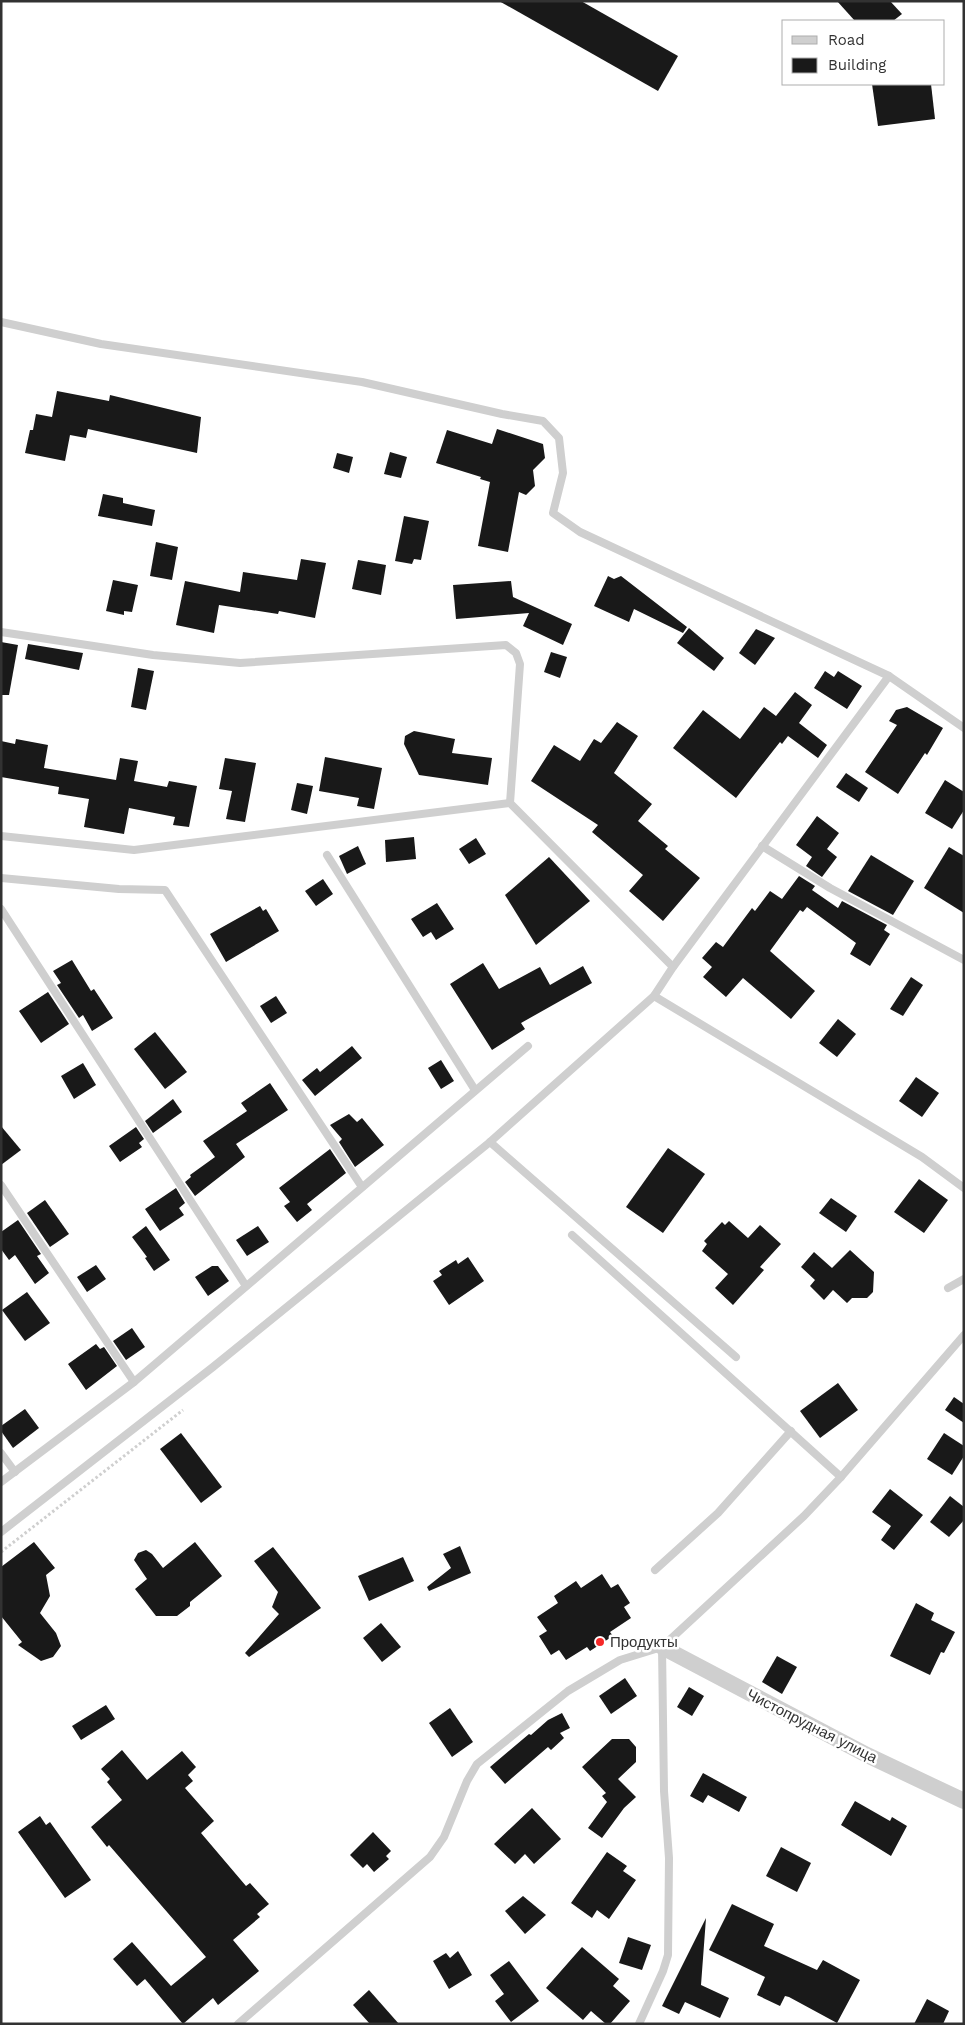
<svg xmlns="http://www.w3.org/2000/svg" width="965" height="2025" font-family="'Work Sans',sans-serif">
  <rect width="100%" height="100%" fill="#fff"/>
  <!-- building -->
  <g fill="#191919">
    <polygon points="499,1 581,1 678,56 658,91"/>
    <polygon points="837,1 890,1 902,14 893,21 855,21"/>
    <polygon points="872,84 931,84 935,119 878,126"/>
    <polygon points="57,391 109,401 110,395 201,417 197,453 88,429 86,438 70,435 65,461 25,453 30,430 33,430 36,414 52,417"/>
    <polygon points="497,429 543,444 545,458 533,470 535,486 526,495 519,492 508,552 478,546 490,482 480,479 481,477 436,463 447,430 492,444"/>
    <polygon points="390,452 407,457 401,478 384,474"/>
    <polygon points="337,453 353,457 349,473 333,468"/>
    <polygon points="103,494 123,498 123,503 155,510 152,526 98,516"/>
    <polygon points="404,516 429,521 421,560 414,559 412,564 395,561"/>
    <polygon points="156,542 178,547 172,580 150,576"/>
    <polygon points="301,559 326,563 315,618 279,611 278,614 219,605 214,633 176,625 185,581 240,592 243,572 297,580"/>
    <polygon points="358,560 386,565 381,595 352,589"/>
    <polygon points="608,576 614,579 621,576 687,627 683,633 634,609 629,622 594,606"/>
    <polygon points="113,580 138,585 132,612 124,611 124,615 106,611"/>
    <polygon points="511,581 513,597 572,624 563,645 523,626 529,613 456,619 453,585"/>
    <polygon points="689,628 724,658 714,671 677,643"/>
    <polygon points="756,629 775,638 755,665 739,653"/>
    <polygon points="1,642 18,645 9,695 1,695"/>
    <polygon points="28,644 83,653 79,670 25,659"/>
    <polygon points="551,652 567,657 560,678 544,672"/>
    <polygon points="138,668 154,671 146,710 131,707"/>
    <polygon points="825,671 834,677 838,671 862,686 847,709 814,688"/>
    <polygon points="795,692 812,705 799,723 827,745 818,758 788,736 782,744 780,742 736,798 673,748 703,710 740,739 764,707 776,716"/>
    <polygon points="907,707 943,728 927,755 925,753 898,794 865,772 897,725 889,721 896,710"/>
    <polygon points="617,722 638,736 614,773 652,804 638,821 668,846 665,849 700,878 663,921 629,891 643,875 592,832 598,825 531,781 554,745 580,761 594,739 601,743"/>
    <polygon points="414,731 455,739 452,753 492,758 488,785 419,775 404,744 405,736"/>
    <polygon points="16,739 48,745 44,768 116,780 120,758 138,761 134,781 167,787 169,781 197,786 189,827 173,825 175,817 129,808 124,834 84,827 89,799 58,794 59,787 1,777 1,741 15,744"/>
    <polygon points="325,757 382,768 374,809 357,806 359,798 319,791"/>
    <polygon points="225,758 256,763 245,822 226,819 232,791 219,789"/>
    <polygon points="846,773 868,788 859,802 836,787"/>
    <polygon points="945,780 964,792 964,810 952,829 925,813"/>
    <polygon points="297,783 313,786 307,814 291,810"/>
    <polygon points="817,816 839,833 827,849 837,857 822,877 806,866 812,857 796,845"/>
    <polygon points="414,837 416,859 386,862 385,840"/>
    <polygon points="476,838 486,854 469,864 459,849"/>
    <polygon points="358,846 366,864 347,874 339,856"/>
    <polygon points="949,847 964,856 964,913 924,888"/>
    <polygon points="871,855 914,881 893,915 848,891"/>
    <polygon points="549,857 590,901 536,945 505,895"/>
    <polygon points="799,876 815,886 812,890 838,908 842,901 887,925 884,930 890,934 870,966 850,954 856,943 807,907 803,912 800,910 770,951 815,991 791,1019 743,978 726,997 703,977 712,967 702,958 716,942 723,947 752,908 755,911 770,891 782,899"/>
    <polygon points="323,879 333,894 316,906 305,891"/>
    <polygon points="437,903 454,929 436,940 431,932 423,937 411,919"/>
    <polygon points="260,906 263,911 266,909 279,931 226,962 210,934"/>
    <polygon points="72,960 91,991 94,989 113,1018 92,1031 83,1015 79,1018 57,985 61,983 53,971"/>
    <polygon points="483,963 499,989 540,967 550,985 583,966 592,983 521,1023 525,1029 492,1050 450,984"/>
    <polygon points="911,977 923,985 903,1016 890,1009"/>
    <polygon points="48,992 69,1024 41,1043 19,1011"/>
    <polygon points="276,996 287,1013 271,1023 260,1006"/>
    <polygon points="838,1019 856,1034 837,1057 819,1043"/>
    <polygon points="155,1032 187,1072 165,1089 134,1049"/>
    <polygon points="352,1046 362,1058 315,1096 302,1080 317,1068 320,1072"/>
    <polygon points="441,1060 454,1081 441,1089 428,1068"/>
    <polygon points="83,1063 96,1085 74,1099 61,1076"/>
    <polygon points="916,1077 939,1093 922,1117 899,1101"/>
    <polygon points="270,1083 288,1110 236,1144 245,1157 195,1196 185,1182 191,1177 190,1175 215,1157 203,1141 247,1111 241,1103"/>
    <polygon points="173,1099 182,1112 153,1133 145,1121"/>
    <polygon points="349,1114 357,1122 362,1118 384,1145 355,1167 339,1142 342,1139 330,1125"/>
    <polygon points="1,1126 21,1150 1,1165"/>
    <polygon points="136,1127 144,1139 139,1143 142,1147 120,1162 109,1146"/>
    <polygon points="668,1148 705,1174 663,1233 626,1207"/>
    <polygon points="330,1149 346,1173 307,1204 312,1210 297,1222 284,1206 290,1202 279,1188"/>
    <polygon points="919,1179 948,1200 924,1233 894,1212"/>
    <polygon points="176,1188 185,1203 179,1208 184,1215 160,1231 145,1209"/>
    <polygon points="831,1198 857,1216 846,1232 819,1213"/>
    <polygon points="45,1200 69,1234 50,1247 27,1213"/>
    <polygon points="18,1220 41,1254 37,1256 49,1273 35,1284 15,1255 9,1260 1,1249 1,1232"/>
    <polygon points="729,1221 748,1238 760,1225 781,1244 760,1267 764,1270 733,1305 715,1288 728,1274 702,1251 707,1244 704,1241 722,1222 725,1225"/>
    <polygon points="146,1226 170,1260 154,1271 145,1258 147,1257 132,1237"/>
    <polygon points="258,1226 269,1242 247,1256 236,1240"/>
    <polygon points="850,1250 874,1272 873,1292 867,1298 852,1298 847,1303 833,1290 824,1300 810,1286 815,1280 801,1267 814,1252 832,1268"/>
    <polygon points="468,1257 484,1281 449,1305 433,1281 442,1275 439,1271 456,1260 458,1264"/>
    <polygon points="96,1265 106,1279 87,1292 77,1277"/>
    <polygon points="212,1266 218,1266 229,1281 208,1296 195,1277"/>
    <polygon points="27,1292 50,1323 25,1341 2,1310"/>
    <polygon points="132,1328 145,1347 126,1360 113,1341"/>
    <polygon points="96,1344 100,1349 104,1347 117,1366 86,1390 68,1364"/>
    <polygon points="838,1383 858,1410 820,1438 800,1411"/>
    <polygon points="954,1397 964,1404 964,1423 945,1410"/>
    <polygon points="25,1409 39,1428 13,1448 1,1431 1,1426"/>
    <polygon points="181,1433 222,1487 201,1503 160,1449"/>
    <polygon points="944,1433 964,1446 964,1456 952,1475 927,1459"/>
    <polygon points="890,1489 923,1515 894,1550 881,1540 891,1526 872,1512"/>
    <polygon points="950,1496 964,1507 964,1520 949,1537 930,1522"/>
    <polygon points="34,1542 55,1568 46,1575 50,1596 40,1613 56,1633 61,1646 53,1657 41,1661 18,1645 22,1642 1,1616 1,1567"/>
    <polygon points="195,1542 222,1576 190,1602 190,1606 177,1616 156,1616 135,1589 147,1579 134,1560 138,1553 146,1550 152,1554 163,1568"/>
    <polygon points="460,1546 471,1573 429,1591 427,1587 451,1568 443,1554"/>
    <polygon points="273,1547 321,1608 249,1657 245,1653 279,1614 272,1607 278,1592 254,1561"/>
    <polygon points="403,1557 414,1581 369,1601 358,1576"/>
    <polygon points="602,1574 611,1588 618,1584 630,1603 624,1607 631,1618 610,1632 613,1636 590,1651 587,1647 566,1660 559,1650 551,1655 539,1636 547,1631 537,1617 558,1603 554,1596 576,1581 581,1588"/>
    <polygon points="916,1603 934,1613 931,1620 955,1632 944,1653 941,1652 930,1675 890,1656"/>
    <polygon points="381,1623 401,1647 382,1662 363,1638"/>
    <polygon points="777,1656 797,1667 782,1694 762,1682"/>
    <polygon points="625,1678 637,1696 611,1714 599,1696"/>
    <polygon points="689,1687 704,1696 692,1716 677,1707"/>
    <polygon points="106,1705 115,1719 81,1740 72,1726"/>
    <polygon points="450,1708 473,1742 452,1757 429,1723"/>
    <polygon points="562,1713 570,1728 560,1733 564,1738 551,1750 548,1747 505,1784 490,1767 529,1734 531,1735 548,1720"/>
    <polygon points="612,1739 629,1739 636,1747 636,1762 618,1779 636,1797 624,1808 602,1838 588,1828 607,1802 602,1796 606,1793 582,1767"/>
    <polygon points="122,1750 147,1780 182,1751 196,1767 188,1775 193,1781 185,1788 214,1821 201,1833 246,1886 250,1883 269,1904 257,1914 260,1917 233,1940 259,1971 218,2005 213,1998 183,2024 145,1979 137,1986 113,1959 132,1942 171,1986 206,1957 109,1845 107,1847 91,1827 122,1800 107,1782 110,1779 101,1769"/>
    <polygon points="703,1773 747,1797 739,1812 708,1795 703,1803 690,1796"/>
    <polygon points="855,1801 890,1821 892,1817 907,1826 891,1856 841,1825"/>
    <polygon points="532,1808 561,1839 534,1864 525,1854 515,1864 494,1844"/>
    <polygon points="40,1816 46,1825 50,1822 91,1880 65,1898 18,1832"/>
    <polygon points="373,1832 391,1851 386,1856 389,1859 374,1872 367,1864 363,1868 350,1855"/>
    <polygon points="781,1847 811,1863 797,1892 766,1876"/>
    <polygon points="607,1852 627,1866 623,1871 636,1880 609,1919 597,1910 592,1918 571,1903"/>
    <polygon points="523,1896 546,1915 525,1934 505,1911"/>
    <polygon points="732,1904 774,1924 764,1946 817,1970 823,1960 860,1980 837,2023 789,1997 785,1996 780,2006 757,1995 765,1977 709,1950"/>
    <polygon points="706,1918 701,1985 729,1998 720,2018 685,2002 679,2014 662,2006"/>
    <polygon points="628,1937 651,1945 642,1970 619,1963"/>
    <polygon points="582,1947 619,1979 613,1986 630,2001 610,2024 606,2024 591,2011 583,2020 546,1988"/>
    <polygon points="458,1951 472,1975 449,1989 433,1961 446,1953 450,1958"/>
    <polygon points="509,1961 539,2001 511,2022 495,2001 504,1994 490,1975"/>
    <polygon points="369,1990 399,2024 370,2024 353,2005"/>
    <polygon points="927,1999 949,2011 943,2024 914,2024"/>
  </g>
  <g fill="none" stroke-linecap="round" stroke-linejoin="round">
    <!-- path -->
    <polyline stroke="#cfcfcf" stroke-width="3" stroke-dasharray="2.5 2.5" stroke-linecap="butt" points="1,1552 183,1410"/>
    <!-- lane -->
    <g stroke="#cfcfcf" stroke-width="8">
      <polyline points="1,322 101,344 362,382 502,414 543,421 559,438 563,473 553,513 580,532 889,676 964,728"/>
      <polyline points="1,632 153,655 240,663 506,645 516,653 520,664 510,803 673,967"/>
      <polyline points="1,836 134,850 510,803"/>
      <polyline points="762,846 830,888 964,960"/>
      <polyline points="327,855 475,1090"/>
      <polyline points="1,878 119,889 165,890 362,1187"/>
      <polyline points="1,909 246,1286"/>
      <polyline points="654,996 922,1157 964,1188"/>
      <polyline points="490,1142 736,1357"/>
      <polyline points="1,1185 134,1382"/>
      <polyline points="572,1235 841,1477"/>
      <polyline points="948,1288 964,1279"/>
      <polyline points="1,1453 15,1472"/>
      <polyline points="1,1482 134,1382 528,1046"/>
      <polyline points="1,1532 213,1367 490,1142 654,996 673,967 889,676"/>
      <polyline points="655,1570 718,1513 791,1431"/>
      <polyline points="238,2024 430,1857 444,1837 467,1781 477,1764 568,1691 620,1660 662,1647 804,1516 841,1477 964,1335"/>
      <polyline points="639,2024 663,1971 668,1955 669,1858 664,1791 662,1647"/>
    </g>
    <!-- street -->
    <polyline stroke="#cfcfcf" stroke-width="16" points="662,1647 867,1755 964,1801"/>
  </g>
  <!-- markers -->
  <circle fill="#f62828" stroke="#fff" stroke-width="2" cx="600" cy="1642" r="5"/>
  <g text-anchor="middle" stroke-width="5" stroke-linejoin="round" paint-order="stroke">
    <!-- poi labels -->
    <g font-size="15" fill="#323232" stroke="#fff" text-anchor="start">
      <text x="610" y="1647">Продукты</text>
    </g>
    <!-- street labels -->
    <g font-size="15" fill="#323232" stroke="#fff">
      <text transform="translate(812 1726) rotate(27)" y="5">Чистопрудная улица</text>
    </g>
  </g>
  <!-- border -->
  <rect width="965" height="2025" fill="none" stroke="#323232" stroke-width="5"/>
  <!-- legend -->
  <rect x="782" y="20" width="162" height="65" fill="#ffffff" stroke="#adadad"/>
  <rect x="792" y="36" width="25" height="8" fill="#cfcfcf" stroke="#adadad"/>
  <text x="828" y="45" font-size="15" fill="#323232">Road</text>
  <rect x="792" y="58" width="25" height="15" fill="#191919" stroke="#adadad"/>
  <text x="828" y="70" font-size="15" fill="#323232">Building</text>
</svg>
